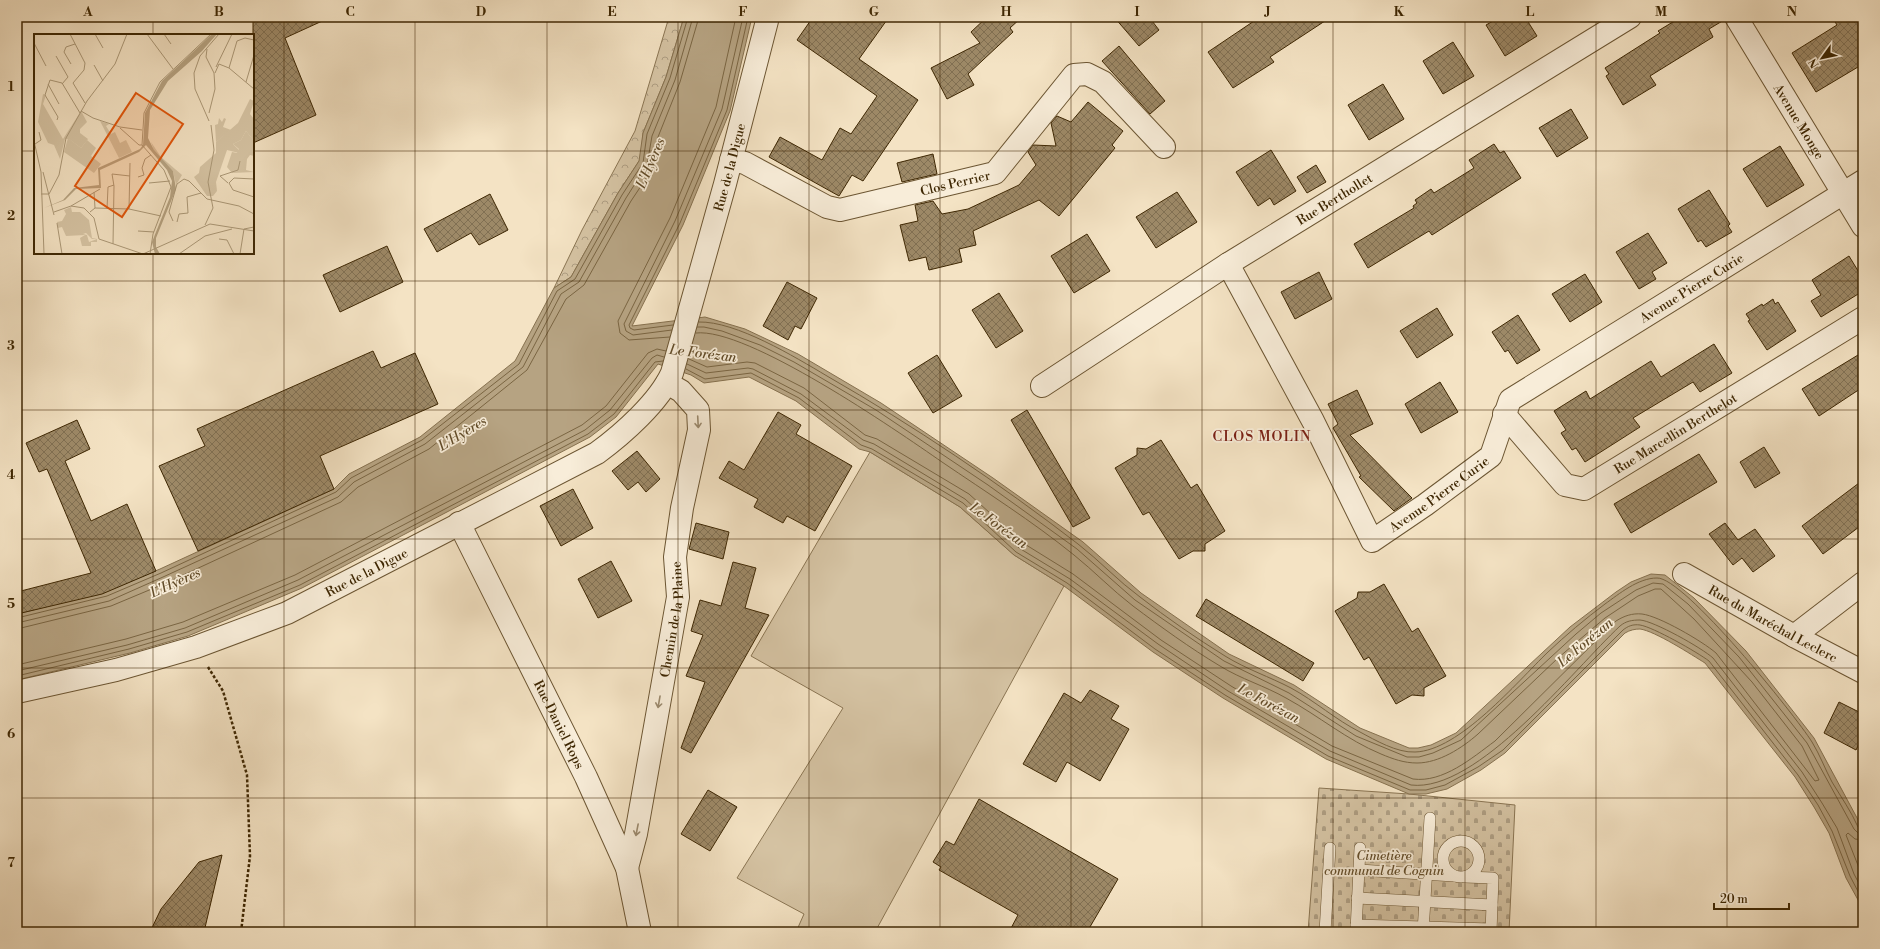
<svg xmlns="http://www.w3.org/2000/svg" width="1880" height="949" font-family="'Libre Bodoni',serif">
  <defs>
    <pattern id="forest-crowns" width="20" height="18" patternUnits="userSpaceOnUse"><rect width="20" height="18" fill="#d5c3a3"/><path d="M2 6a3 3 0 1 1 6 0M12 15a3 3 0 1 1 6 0" fill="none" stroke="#ae9e83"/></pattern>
    <pattern id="cemetery-stones" width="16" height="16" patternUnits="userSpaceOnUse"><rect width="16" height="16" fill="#d5c3a3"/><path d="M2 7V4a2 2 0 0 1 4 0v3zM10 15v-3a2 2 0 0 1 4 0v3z" fill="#ae9e83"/></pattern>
    <pattern id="building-cross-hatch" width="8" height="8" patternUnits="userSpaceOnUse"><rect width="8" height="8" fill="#9d8967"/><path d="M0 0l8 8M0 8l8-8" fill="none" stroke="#817053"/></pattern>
  </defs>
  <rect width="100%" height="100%" fill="#f4e3c4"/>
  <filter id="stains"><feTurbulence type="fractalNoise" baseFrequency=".005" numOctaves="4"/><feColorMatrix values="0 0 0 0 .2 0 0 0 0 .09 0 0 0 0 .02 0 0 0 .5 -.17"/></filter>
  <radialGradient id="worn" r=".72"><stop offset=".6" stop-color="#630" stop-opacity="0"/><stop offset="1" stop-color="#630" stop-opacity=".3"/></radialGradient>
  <!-- green -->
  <polygon fill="#d5c3a3" stroke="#8a7553" points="870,452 960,507 1014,555 1064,586 875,932 796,932 804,914 737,878 843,708 751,656"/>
  <!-- forest -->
  <polygon fill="url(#forest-crowns)" stroke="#8a7553" points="669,17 684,17 666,77 643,133 641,158 618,193 571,277 554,288 582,230 635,131"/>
  <!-- cemetery -->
  <polygon fill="url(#cemetery-stones)" stroke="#8a7553" points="1319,788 1409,794 1515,805 1509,932 1308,932"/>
  <!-- water -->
  <path fill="#b6a382" stroke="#86714f" d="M684 17H752L730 111 683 225 632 326 705 317 745 329 798 354 881 403 993 478 1083 542 1141 593 1229 654 1294 685 1360 728 1409 748H1418L1431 745 1456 733 1570 627 1616 592 1631 582 1651 574 1665 575 1694 598 1746 651 1814 738 1863 829V909L1846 878 1829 833 1814 807 1795 777 1705 663C1692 655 1655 631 1640 629 1635 629 1630 630 1625 633L1505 753 1481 770 1447 789 1426 794H1409L1326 759 1223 698 1153 652 1064 586 1014 555 960 507 870 452 859 449 796 401 749 377 704 383 691 375 658 364 616 417 590 437 302 588 188 636 130 653 17 680V614L105 592 160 569 334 489 349 474 420 437 515 361 554 288 571 277 618 193 639 161 643 133 666 77Z"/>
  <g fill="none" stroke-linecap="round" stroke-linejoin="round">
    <!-- shore -->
    <g stroke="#7a6542" stroke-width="1">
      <path d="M699 322C736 321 795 357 827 376 914 426 999 483 1078 544 1100 561 1118 581 1140 597 1167 618 1196 638 1225 656 1246 669 1270 677 1291 688 1315 701 1336 720 1360 732 1375 740 1397 753 1415 752 1459 751 1517 682 1548 652 1566 635 1585 619 1605 604 1619 594 1638 578 1657 578 1684 577 1795 715 1812 742 1820 755 1825 769 1832 782 1841 797 1851 811 1858 827L1863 829"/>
      <polyline points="673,325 634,330 630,328 629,325 680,223 727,110 748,17"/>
      <polyline points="697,327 704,327 722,331 760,345 794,362 876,410 988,485 1077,549 1135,600 1224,661 1289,693 1356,736 1407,757 1419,757 1433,753 1461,740 1576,634 1601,613 1636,590 1653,583 1663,584 1688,604 1739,657 1807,743 1854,829 1858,833 1863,834"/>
      <polyline points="672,330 633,335 626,331 624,324 675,221 722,109 743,17"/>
      <polyline points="670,337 629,340 620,333 618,321 670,218 716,107 736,17"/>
      <path d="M689 359 707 367 747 362 755 363 804 388 865 435 877 439 969 494 1023 543 1073 574 1161 640 1231 686 1332 746 1413 779C1443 783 1472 758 1495 741L1616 621C1624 616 1632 613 1642 614 1659 616 1702 641 1716 653L1815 781 1819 780 1802 746 1752 682 1694 619 1661 589H1655L1638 596 1605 618 1558 658 1478 734C1462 748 1439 763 1417 763 1404 763 1393 759 1381 754 1347 740 1319 716 1286 698 1265 686 1241 679 1220 666 1190 648 1161 627 1133 606 1112 590 1094 571 1074 555 1032 521 986 492 942 462 896 430 747 327 696 333"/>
      <path d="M687 364 706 373 748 368 753 369 801 394 863 440 874 444 965 499 1019 548 1070 579 1158 644 1228 691 1330 751 1411 785C1477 793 1574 669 1620 626 1626 621 1632 620 1640 620 1654 621 1702 648 1713 658L1802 772 1822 803 1837 828 1854 874 1863 891"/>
      <path d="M686 369 705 379 751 373 799 398 861 445 872 449 963 503 1016 552 1067 583 1155 649 1225 695 1328 756 1410 790H1426L1445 785 1478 767 1503 750 1623 630C1628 626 1633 624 1640 625 1653 627 1697 652 1709 661L1798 775 1818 805 1832 831 1850 876 1863 901"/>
      <polyline points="17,618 107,596 161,573 336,492 351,478 422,440 519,364 557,291 575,279 622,195 643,163 647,134 670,78 688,17"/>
      <polyline points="17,623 109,601 163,577 338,497 354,482 425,444 523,367 561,294 579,282 626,198 647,165 652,136 675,80 693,17"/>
      <polyline points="17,629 111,606 166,583 341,502 358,487 429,449 527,370 566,299 584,285 631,201 653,168 658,137 680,82 699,17"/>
      <polyline points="17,665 126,639 183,622 295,575 582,425 606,406 648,353 657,349 666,351"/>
      <polyline points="17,671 127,645 185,628 298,580 585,430 610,410 652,358 657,355 664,357"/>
      <polyline points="17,676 129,649 187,632 300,585 588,434 614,414 655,362 663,361"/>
      <polyline points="1863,840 1855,839 1848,833 1846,835 1863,878"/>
    </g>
  </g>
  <!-- building -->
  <g fill="url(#building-cross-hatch)" stroke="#3e2703">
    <polygon points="253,17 331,17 285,38 316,115 253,143"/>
    <polygon points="813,17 889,17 859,59 918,100 863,181 852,175 839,196 769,157 780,137 822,160 840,128 851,134 877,96 797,40"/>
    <polygon points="987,17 1022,17 1010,28 1013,32 968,74 974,85 947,99 931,68 980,43 971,32"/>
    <polygon points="1114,17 1149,17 1159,30 1139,46"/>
    <polygon points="1260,17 1331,17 1270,57 1274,62 1233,88 1208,52"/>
    <polygon points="1500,17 1525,17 1537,36 1505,56 1486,25"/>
    <polygon points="1681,17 1724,17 1724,20 1709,29 1713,37 1650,76 1656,85 1623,105 1606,76 1609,74 1605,68 1660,33 1658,31"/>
    <polygon points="1832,17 1863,17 1863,64 1816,92 1792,53 1837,25"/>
    <polygon points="1453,42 1474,76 1443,94 1423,61"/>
    <polygon points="1119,46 1165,101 1150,114 1102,61"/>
    <polygon points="1383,84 1404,119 1369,140 1348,105"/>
    <polygon points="1088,102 1123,131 1112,145 1115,148 1059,216 1039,200 973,231 976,245 959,249 962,262 929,270 926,257 909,261 900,225 918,221 915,205 933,201 942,214 968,209 1019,185 1036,165 1028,152 1033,145 1056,146 1051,123 1057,116 1071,122"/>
    <polygon points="1571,109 1588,138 1557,157 1539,128"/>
    <polygon points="1494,144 1500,153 1504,151 1521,178 1432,235 1429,231 1368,268 1354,244 1414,208 1413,206 1417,203 1415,200 1431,189 1434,193 1474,168 1469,160"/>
    <polygon points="1780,146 1804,185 1767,207 1743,169"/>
    <polygon points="1271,150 1296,191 1274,205 1270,198 1258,206 1236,172"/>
    <polygon points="933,154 937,174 902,182 897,163"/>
    <polygon points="1316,165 1326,182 1307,193 1297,177"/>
    <polygon points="1709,190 1730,224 1728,226 1732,232 1706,247 1701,240 1698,242 1678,209"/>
    <polygon points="1177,192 1197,222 1156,248 1136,217"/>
    <polygon points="490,194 508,230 479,245 471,233 437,252 424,229"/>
    <polygon points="1648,233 1667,263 1652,272 1656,279 1639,289 1616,252"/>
    <polygon points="1087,234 1110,271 1074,293 1051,256"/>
    <polygon points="387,246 403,282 340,312 323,275"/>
    <polygon points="1849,256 1863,279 1863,291 1821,317 1811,301 1821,295 1812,280"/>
    <polygon points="1319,272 1332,299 1295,319 1281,292"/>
    <polygon points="1585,274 1602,302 1570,322 1552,294"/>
    <polygon points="787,282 817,298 801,329 795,326 788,340 763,326"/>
    <polygon points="999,293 1023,331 996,348 972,310"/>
    <polygon points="1773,299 1775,304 1778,302 1796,331 1767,350 1748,321 1750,320 1746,314 1762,304 1763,306"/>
    <polygon points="1437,308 1453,335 1417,358 1400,331"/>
    <polygon points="1518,315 1540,350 1517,364 1508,350 1505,352 1492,332"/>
    <polygon points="1714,344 1732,373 1700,392 1693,382 1633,418 1640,427 1585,462 1576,448 1572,450 1561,433 1566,430 1554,411 1586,391 1590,399 1651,361 1661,377"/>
    <polygon points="373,351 381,368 415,353 438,404 320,456 334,489 198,551 159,466 205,446 197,429"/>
    <polygon points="1863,352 1863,387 1819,416 1802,389"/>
    <polygon points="937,355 962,396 933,413 908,373"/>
    <polygon points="1440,382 1458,412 1421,433 1405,404"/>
    <polygon points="1357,390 1373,424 1350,435 1412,498 1394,511 1359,477 1361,476 1333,428 1338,424 1328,404"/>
    <polygon points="1027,410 1090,518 1073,527 1011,420"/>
    <polygon points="778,412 801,425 796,434 852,466 815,531 787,516 783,523 754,507 758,499 719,478 729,461 744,470"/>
    <polygon points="77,420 90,449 65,461 91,521 127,504 156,571 102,594 17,614 17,592 91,573 47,469 39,472 26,443"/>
    <polygon points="1161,440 1191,488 1197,484 1225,531 1205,544 1205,551 1193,551 1179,559 1149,512 1143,515 1115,468 1137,455 1137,448 1146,449"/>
    <polygon points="1764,447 1780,473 1755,488 1740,462"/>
    <polygon points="637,451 660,479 646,492 638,482 628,490 612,471"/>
    <polygon points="1699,454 1717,482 1631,533 1614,504"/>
    <polygon points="1863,480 1863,524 1823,554 1802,526"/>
    <polygon points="573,489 593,528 561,546 540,506"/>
    <polygon points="696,523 729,532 723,559 689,549"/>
    <polygon points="1725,523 1738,540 1755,529 1775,556 1753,572 1742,558 1733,565 1709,534"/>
    <polygon points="611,561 632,601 598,618 578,579"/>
    <polygon points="733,562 756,568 745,608 769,615 691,753 681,748 705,682 686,676 703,635 691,631 700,600 721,606"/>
    <polygon points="1384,584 1412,632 1418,628 1446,676 1424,688 1424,696 1412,695 1396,704 1369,657 1364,660 1335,611 1357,598 1358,592 1370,592"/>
    <polygon points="1206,599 1314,663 1303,681 1196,616"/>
    <polygon points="1090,690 1119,706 1111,719 1129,729 1100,781 1067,762 1056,782 1023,764 1064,693 1081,703"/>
    <polygon points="1839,702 1863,714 1863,736 1856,750 1824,733"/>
    <polygon points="708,790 737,807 710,851 681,834"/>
    <polygon points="979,799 1118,879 1087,932 1009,932 1018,915 939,870 941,867 933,862 946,841 954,845"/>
    <polygon points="222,855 204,932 150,932 161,909 199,862"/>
  </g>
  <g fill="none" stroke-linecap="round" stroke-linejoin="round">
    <defs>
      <g id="service">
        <circle cx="1461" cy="859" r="18"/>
        <polyline points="1359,870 1454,876"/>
        <polyline points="1465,877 1493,878 1491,932"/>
        <polyline points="1357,898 1492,905"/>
        <polyline points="1356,925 1491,929"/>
        <polyline points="1356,931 1360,848"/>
        <polyline points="1325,932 1330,848"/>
        <polyline points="1423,932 1430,818"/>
      </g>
      <g id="minor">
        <path id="s1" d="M1736 17 1863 226"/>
        <path id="s2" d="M731 160 745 163 827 207 840 210 995 173 1074 75 1087 74 1103 82 1164 147"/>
        <path id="s3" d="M1228 264 1313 421 1372 541 1425 505 1491 456 1510 400 1863 181"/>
        <path id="s4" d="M1042 386 1228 264 1630 17"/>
        <path id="s5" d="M1504 414 1565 485 1584 489 1863 318"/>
        <path id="s6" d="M459 523 586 777 627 868 640 932"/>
        <path id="s7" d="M1684 574 1794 636 1863 672"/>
        <polyline points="1794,636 1863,583"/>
        <path id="s8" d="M627 868 636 834 678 597 675 557 682 508 699 430 698 410 681 391 667 383"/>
      </g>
      <g id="tertiary">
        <path id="s9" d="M17 692 116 670 196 647 287 613 597 453C623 434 659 402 672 373L725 184 768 17"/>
      </g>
    </defs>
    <!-- service casing -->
    <use href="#service" stroke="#6c5633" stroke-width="12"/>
    <!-- minor casing -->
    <use href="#minor" stroke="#6c5633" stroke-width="24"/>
    <!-- tertiary casing -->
    <use href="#tertiary" stroke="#6c5633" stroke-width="24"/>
    <!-- path -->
    <polyline stroke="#3e2703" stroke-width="2.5" stroke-dasharray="3 2" stroke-linecap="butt" points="208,667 223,691 247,775 250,856 241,932"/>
    <!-- service -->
    <use href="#service" stroke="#f8edd9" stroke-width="11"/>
    <!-- minor -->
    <use href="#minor" stroke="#f8edd9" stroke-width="22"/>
    <!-- tertiary -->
    <use href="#tertiary" stroke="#f8edd9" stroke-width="22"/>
  </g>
  <!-- one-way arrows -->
  <defs><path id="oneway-shaft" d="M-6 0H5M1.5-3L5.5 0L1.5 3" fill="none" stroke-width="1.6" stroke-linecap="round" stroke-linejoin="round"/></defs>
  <g stroke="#9b8a6e">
    <use href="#oneway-shaft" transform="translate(698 422) rotate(87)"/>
    <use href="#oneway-shaft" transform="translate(659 702) rotate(100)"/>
    <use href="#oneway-shaft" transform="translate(637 830) rotate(101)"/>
  </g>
  <!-- grid -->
  <path fill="none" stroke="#3e2703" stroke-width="1" stroke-opacity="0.55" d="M153 17V35M284 17V932M415 17V932M547 17V932M678 17V932M809 17V932M940 17V932M1071 17V932M1202 17V932M1333 17V932M1465 17V932M1596 17V932M1727 17V932M17 151H35M253 151H1863M153 253V932M17 281H1863M17 410H1863M17 539H1863M17 668H1863M17 798H1863"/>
  <g text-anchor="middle" stroke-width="3.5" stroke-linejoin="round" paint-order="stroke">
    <!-- street labels -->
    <g font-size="13" fill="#3e2703" stroke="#f8edd9">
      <text dy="5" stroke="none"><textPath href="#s1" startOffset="122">Avenue Monge</textPath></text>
      <text dy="5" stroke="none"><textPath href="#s9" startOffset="955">Rue de la Digue</textPath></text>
      <text dy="5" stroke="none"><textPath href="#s2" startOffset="239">Clos Perrier</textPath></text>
      <text dy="5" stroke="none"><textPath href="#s4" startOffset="347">Rue Berthollet</textPath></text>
      <text dy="5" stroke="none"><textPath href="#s3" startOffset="731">Avenue Pierre Curie</textPath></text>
      <text dy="5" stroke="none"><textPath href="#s5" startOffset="220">Rue Marcellin Berthelot</textPath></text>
      <text dy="5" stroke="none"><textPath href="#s3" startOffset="394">Avenue Pierre Curie</textPath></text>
      <text dy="5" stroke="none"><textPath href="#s9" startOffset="371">Rue de la Digue</textPath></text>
      <text dy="5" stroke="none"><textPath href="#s8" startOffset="253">Chemin de la Plaine</textPath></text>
      <text dy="5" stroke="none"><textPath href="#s7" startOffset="102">Rue du Maréchal Leclerc</textPath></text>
      <text dy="5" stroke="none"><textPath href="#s6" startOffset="225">Rue Daniel Rops</textPath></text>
    </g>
    <!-- park labels -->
    <g font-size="13" font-style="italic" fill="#644e2b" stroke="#f8edd9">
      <text x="1384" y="860">Cimetière<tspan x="1384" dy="15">communal de Cognin</tspan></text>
    </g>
    <!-- water labels -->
    <g font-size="14" font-style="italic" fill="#624c29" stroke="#f8edd9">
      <text transform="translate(650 163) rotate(-67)" y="5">L'Hyères</text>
      <text transform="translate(703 353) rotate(7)" y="5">Le Forézan</text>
      <text transform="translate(462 433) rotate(-31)" y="5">L'Hyères</text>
      <text transform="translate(999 525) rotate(36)" y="5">Le Forézan</text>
      <text transform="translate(175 582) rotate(-24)" y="5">L'Hyères</text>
      <text transform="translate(1585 642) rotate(-40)" y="5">Le Forézan</text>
      <text transform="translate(1269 703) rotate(28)" y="5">Le Forézan</text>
    </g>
    <!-- neighbourhood labels -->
    <g font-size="14" letter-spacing="1" fill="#7a1f14" stroke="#f8edd9">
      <text x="1262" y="441">CLOS MOLIN</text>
    </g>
  </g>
  <!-- overview -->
  <g transform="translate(34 34)">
    <rect width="220" height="220" fill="#f4e3c4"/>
    <path d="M9 60 12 61 9 70 29 105 47 77 53 88 46 95V99L54 105 47 114 35 105H31L26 125 20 111 14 109 4 88ZM185 84 188 88 190 84 192 85 189 93 197 96 182 108 181 91 184 90ZM66 87 75 90 72 92 77 100 81 98 86 109 92 106 98 118 85 124ZM212 97 220 107V122L216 121 213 125 212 136 220 138 198 139 193 133 198 118 203 119 205 115 199 110 207 106ZM37 173 38 178H46L55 186 58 204H63L58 205 52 199 49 200 53 201 55 208 63 205V208H57V212H48L46 204 51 201 32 202 28 193 24 194 23 188 28 187 32 180 30 176Z" fill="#d5c3a3"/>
    <path d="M216 65 220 67 216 80 220 85V107L212 97 207 106 199 110 205 116V119L193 116 182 148 183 157 179 162H173L160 143 165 139 166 133 182 119V108L204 89ZM117 108 127 123 148 141 142 151 139 137 120 117Z" fill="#d5c3a3"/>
    <path d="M34 104 47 114 53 106 62 114 57 122 67 130 60 139 30 118Z" fill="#d5c3a3"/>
    <path d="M178 0H183L168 17 134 47 116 76 114 104 120 116 139 137 142 155 122 204V213L126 220H121L118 208 136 163 138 147 133 136 112 111 105 118 66 136 67 154 42 155 31 166 10 174 29 166 40 154 65 151 64 134 106 115 109 111 111 79 128 47Z" fill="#b6a382"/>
    <path fill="none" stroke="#ab9877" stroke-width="1" d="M36 0 51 29 50 36 39 49 51 69M61 0 69 14M113 0 139 35M130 0 137 10M0 9 12 32M173 15 172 23 180 39 181 55 175 79M22 22 34 43 28 50M37 30 30 18 32 13 41 10M60 31 69 47M182 33 198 0M195 34 203 7 211 4 220 6M181 39 185 30 195 34 220 55M212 48 220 21M14 50 25 70M47 77 59 84 86 93 108 96M23 86 24 83 11 61 16 46 28 49 46 79M175 87 161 55 160 39 166 22 185 0M86 94 105 111H108M0 107 7 138 10 220M1 110 7 106 5 98M9 138 20 181M104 143 110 141 108 134 111 125 117 121M220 145 200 144 195 149 199 156 220 163M115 149 136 147M194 149 186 142 204 136 206 127M60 158 61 174M7 160H15L25 141 32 104 53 67 81 30 93 0M37 172 66 155M73 175 74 153 80 151M95 175 96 129M20 178 37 172 50 174 60 184 65 205 109 220M56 178 61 174 95 175 127 182M139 187 135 178 143 150 150 145 155 147 173 165 205 172 220 180M143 188 145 180 154 179 153 163 167 159M23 189 28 220M171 191 179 174 174 148 180 116 177 91M104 197 120 198M185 205 193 206 200 220M79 210 80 152 78 140 96 142M109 220 176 190 220 197M116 220 119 200 137 153 130 136 108 111 110 79 126 48 177 0M145 220 171 202 198 195M206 220 210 195 220 193"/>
    <path fill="#e0560c" fill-opacity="0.15" stroke="#e0560c" stroke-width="2" d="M102 59 149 90 88 183 41 152Z"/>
    <rect width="220" height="220" fill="none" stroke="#3e2703" stroke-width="2"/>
  </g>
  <!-- margin -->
  <rect width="1880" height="949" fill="none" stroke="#f4e3c4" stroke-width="44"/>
  <!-- north arrow -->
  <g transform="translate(1822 58) rotate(237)" stroke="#f8edd9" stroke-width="3" paint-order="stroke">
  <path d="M0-3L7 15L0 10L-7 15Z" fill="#3e2703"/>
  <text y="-6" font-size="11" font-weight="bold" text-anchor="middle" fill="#3e2703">N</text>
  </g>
  <!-- scale -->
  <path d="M1714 903v6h75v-6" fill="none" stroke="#3e2703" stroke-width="2"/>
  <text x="1720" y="903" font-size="12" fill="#3e2703" stroke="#f8edd9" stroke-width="3" paint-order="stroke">20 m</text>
  <rect x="22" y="22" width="1836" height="905" fill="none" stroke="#3e2703" stroke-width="1.5"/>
  <g font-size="13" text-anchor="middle" font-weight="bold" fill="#3e2703">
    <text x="88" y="16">A</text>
    <text x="219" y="16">B</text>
    <text x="350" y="16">C</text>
    <text x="481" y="16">D</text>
    <text x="612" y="16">E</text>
    <text x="743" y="16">F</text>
    <text x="874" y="16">G</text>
    <text x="1006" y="16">H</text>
    <text x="1137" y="16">I</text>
    <text x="1268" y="16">J</text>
    <text x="1399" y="16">K</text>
    <text x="1530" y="16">L</text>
    <text x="1661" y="16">M</text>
    <text x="1792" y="16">N</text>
    <text x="11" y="91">1</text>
    <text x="11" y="220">2</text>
    <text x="11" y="350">3</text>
    <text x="11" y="479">4</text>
    <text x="11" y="608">5</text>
    <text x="11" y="738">6</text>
    <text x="11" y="867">7</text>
  </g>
  <rect width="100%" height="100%" filter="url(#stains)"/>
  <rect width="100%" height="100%" fill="url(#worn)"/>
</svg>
